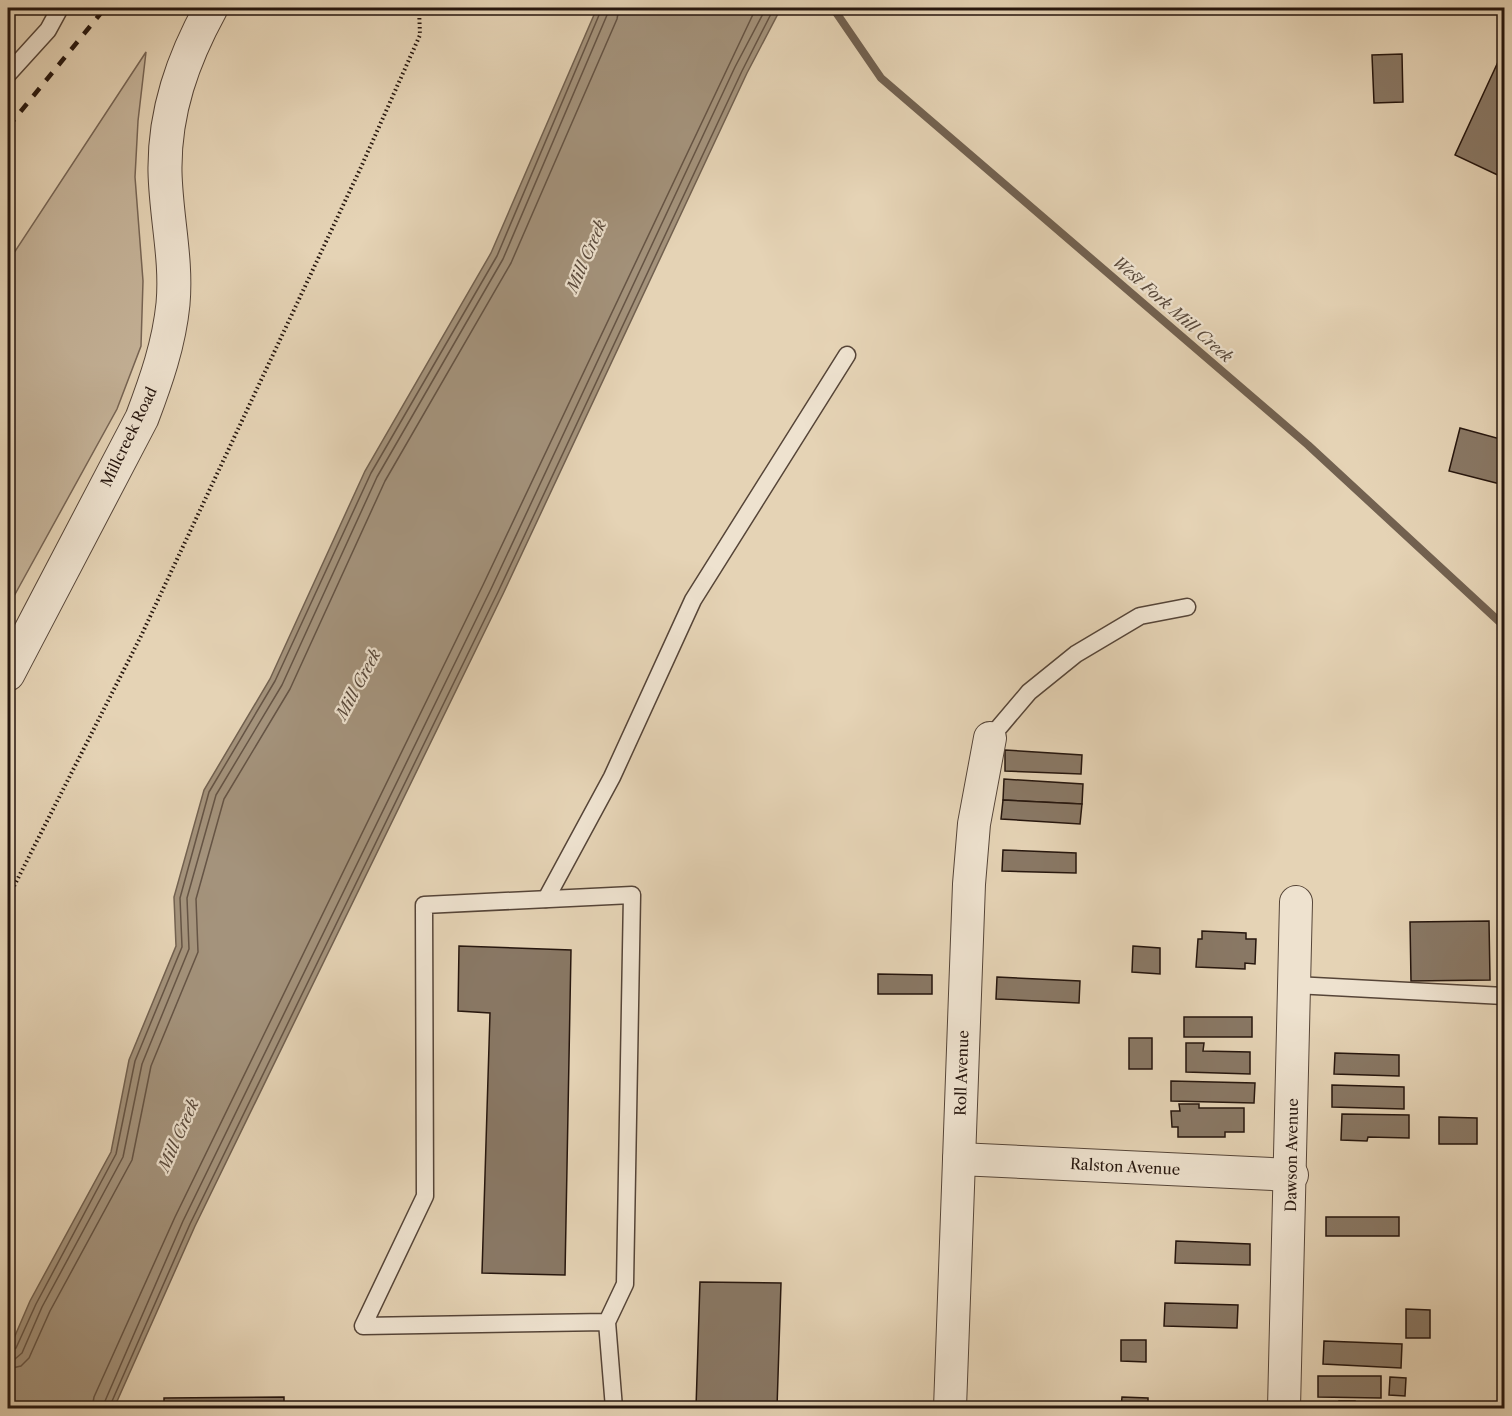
<svg xmlns="http://www.w3.org/2000/svg" width="1512" height="1416" font-family="'Libre Caslon Text',serif">
  <rect width="100%" height="100%" fill="#e5d3b5"/>
  <filter id="stains"><feTurbulence type="fractalNoise" baseFrequency=".00333" numOctaves="4"/><feColorMatrix values="0 0 0 0 .2 0 0 0 0 .09 0 0 0 0 .02 0 0 0 .5 -.17"/></filter>
  <radialGradient id="worn" r=".72"><stop offset=".6" stop-color="#630" stop-opacity="0"/><stop offset="1" stop-color="#630" stop-opacity=".3"/></radialGradient>
  <!-- green -->
  <polygon fill="#c5b399" stroke="#766454" stroke-width="1.5" points="146,52 138,121 135,177 143,281 141,346 117,409 8,607 8,262"/>
  <!-- water -->
  <polygon fill="#a4937c" stroke="#726150" stroke-width="1.5" points="597,8 781,8 747,73 503,594 195,1226 114,1408 8,1408 8,1352 30,1301 111,1152 129,1060 176,946 174,897 204,790 270,679 365,471 491,253"/>
  <g fill="none" stroke-linecap="round" stroke-linejoin="round">
    <!-- shore -->
    <g stroke="#655445" stroke-width="1.5">
      <polyline points="8,1352 16,1348 36,1304 116,1154 135,1061 182,947 180,898 209,792 275,681 371,473 497,256 602,8"/>
      <polyline points="8,1360 15,1359 22,1353 42,1307 123,1157 142,1064 189,949 187,898 216,795 282,685 377,477 503,259 610,8"/>
      <polyline points="8,1369 21,1366 29,1358 50,1311 132,1160 151,1066 198,952 196,899 224,799 290,689 385,481 511,263 617,19 619,8"/>
      <polyline points="92,1408 94,1397 175,1217 483,585 756,8"/>
      <polyline points="102,1408 183,1221 491,589 735,67 766,8"/>
      <polyline points="109,1408 190,1224 498,592 742,71 774,8"/>
    </g>
    <!-- stream -->
    <polyline stroke="#726150" stroke-width="8" points="833,8 881,78 1308,445 1504,626"/>
  </g>
  <!-- building -->
  <g fill="#897865" stroke="#26160e" stroke-width="1.5">
    <polygon points="1504,49 1504,178 1455,155"/>
    <polygon points="1402,54 1403,102 1374,103 1372,55"/>
    <polygon points="1504,282 1504,310 1499,309"/>
    <polygon points="1504,375 1504,404 1498,402"/>
    <polygon points="1460,428 1504,440 1504,485 1449,471"/>
    <polygon points="1005,750 1082,755 1081,774 1005,771"/>
    <polygon points="1004,779 1083,784 1082,804 1003,800"/>
    <polygon points="1003,800 1082,804 1080,824 1001,819"/>
    <polygon points="1003,850 1076,853 1076,873 1002,871"/>
    <polygon points="1489,921 1490,980 1411,981 1410,922"/>
    <polygon points="1202,931 1246,933 1246,939 1256,939 1255,964 1245,963 1245,969 1196,967 1198,939 1202,939"/>
    <polygon points="459,946 571,950 565,1275 482,1273 490,1013 458,1011"/>
    <polygon points="1133,946 1160,948 1160,974 1132,972"/>
    <polygon points="878,974 932,975 932,994 878,994"/>
    <polygon points="997,977 1080,981 1079,1003 996,999"/>
    <rect x="1184" y="1017" width="68" height="20"/>
    <rect x="1129" y="1038" width="23" height="31"/>
    <polygon points="1186,1043 1204,1043 1203,1051 1250,1052 1250,1074 1186,1072"/>
    <polygon points="1335,1053 1399,1055 1399,1076 1334,1074"/>
    <polygon points="1171,1081 1255,1083 1254,1103 1171,1101"/>
    <polygon points="1332,1085 1404,1087 1404,1109 1332,1107"/>
    <polygon points="1179,1104 1199,1104 1199,1108 1244,1108 1244,1132 1225,1132 1225,1137 1178,1137 1178,1127 1172,1127 1171,1111 1180,1111"/>
    <polygon points="1342,1114 1409,1115 1409,1138 1368,1137 1367,1141 1341,1140"/>
    <polygon points="1439,1117 1477,1118 1477,1144 1439,1144"/>
    <rect x="1326" y="1217" width="73" height="19"/>
    <polygon points="1176,1241 1250,1244 1250,1265 1175,1263"/>
    <polygon points="700,1282 781,1283 777,1408 696,1408"/>
    <polygon points="1165,1303 1238,1305 1237,1328 1164,1326"/>
    <polygon points="1406,1309 1430,1310 1430,1338 1406,1338"/>
    <polygon points="1121,1340 1146,1340 1146,1362 1121,1361"/>
    <polygon points="1324,1341 1402,1344 1401,1368 1323,1364"/>
    <polygon points="1318,1376 1381,1376 1381,1398 1318,1397"/>
    <polygon points="1390,1377 1406,1378 1405,1396 1389,1395"/>
    <polygon points="284,1397 284,1408 164,1408 164,1398"/>
    <polygon points="1122,1397 1148,1398 1148,1408 1121,1408"/>
    <rect x="1339" y="1401" width="16" height="7"/>
  </g>
  <g fill="none" stroke-linecap="round" stroke-linejoin="round">
    <defs>
      <g id="service">
        <polyline points="8,74 48,30 60,8"/>
        <polyline points="990,738 1029,692 1076,654 1140,616 1187,607"/>
        <polyline points="546,899 612,777 693,600 847,355"/>
        <polyline points="1295,985 1504,996"/>
        <polyline points="607,1322 363,1326 425,1196 424,905 632,895 625,1284 607,1322 614,1408"/>
      </g>
      <g id="minor">
        <polyline points="959,1159 1292,1175"/>
        <polyline points="950,1408 969,884 974,824 990,738"/>
        <polyline points="1284,1408 1296,902"/>
      </g>
      <path id="tertiary" d="M8 674 142 418C156 381 169 344 173 304 177 259 166 217 165 172 164 112 183 59 211 8"/>
    </defs>
    <!-- service casing -->
    <use href="#service" stroke="#564538" stroke-width="19"/>
    <!-- minor casing -->
    <use href="#minor" stroke="#564538" stroke-width="34"/>
    <!-- tertiary casing -->
    <use href="#tertiary" stroke="#564538" stroke-width="35"/>
    <!-- path -->
    <polyline stroke="#26160e" stroke-width="4" stroke-dasharray="1.5 3" stroke-linecap="butt" points="8,898 141,636 362,165 420,35 419,8"/>
    <!-- service -->
    <use href="#service" stroke="#eee2cf" stroke-width="16"/>
    <!-- minor -->
    <use href="#minor" stroke="#eee2cf" stroke-width="32"/>
    <!-- tertiary -->
    <use href="#tertiary" stroke="#eee2cf" stroke-width="33"/>
    <!-- rail -->
    <polyline stroke="#26160e" stroke-width="4.5" stroke-dasharray="10 10" stroke-linecap="butt" points="8,127 105,8"/>
  </g>
  <g text-anchor="middle" stroke-width="4.5" stroke-linejoin="round" paint-order="stroke">
    <!-- street labels -->
    <g font-size="15" fill="#26160e" stroke="#eee2cf">
      <text transform="translate(129 437) rotate(-64)" y="5">Millcreek Road</text>
      <text transform="translate(962 1073) rotate(-88)" y="5">Roll Avenue</text>
      <text transform="translate(1292 1155) rotate(-89)" y="5">Dawson Avenue</text>
      <text transform="translate(1125 1167) rotate(3)" y="5">Ralston Avenue</text>
    </g>
    <!-- water labels -->
    <g font-size="16" font-style="italic" fill="#58483a" stroke="#eee2cf">
      <text transform="translate(586 256) rotate(-67)" y="6">Mill Creek</text>
      <text transform="translate(1173 309) rotate(41)" y="6">West Fork Mill Creek</text>
      <text transform="translate(358 684) rotate(-62)" y="6">Mill Creek</text>
      <text transform="translate(178 1135) rotate(-66)" y="6">Mill Creek</text>
    </g>
  </g>
  <!-- margin -->
  <rect width="1512" height="1416" fill="none" stroke="#e5d3b5" stroke-width="30"/>
  <rect x="9" y="9" width="1494" height="1398" fill="none" stroke="#26160e" stroke-width="3"/>
  <rect x="15" y="15" width="1482" height="1386" fill="none" stroke="#26160e" stroke-width="1.5"/>
  <rect width="100%" height="100%" filter="url(#stains)"/>
  <rect width="100%" height="100%" fill="url(#worn)"/>
</svg>
